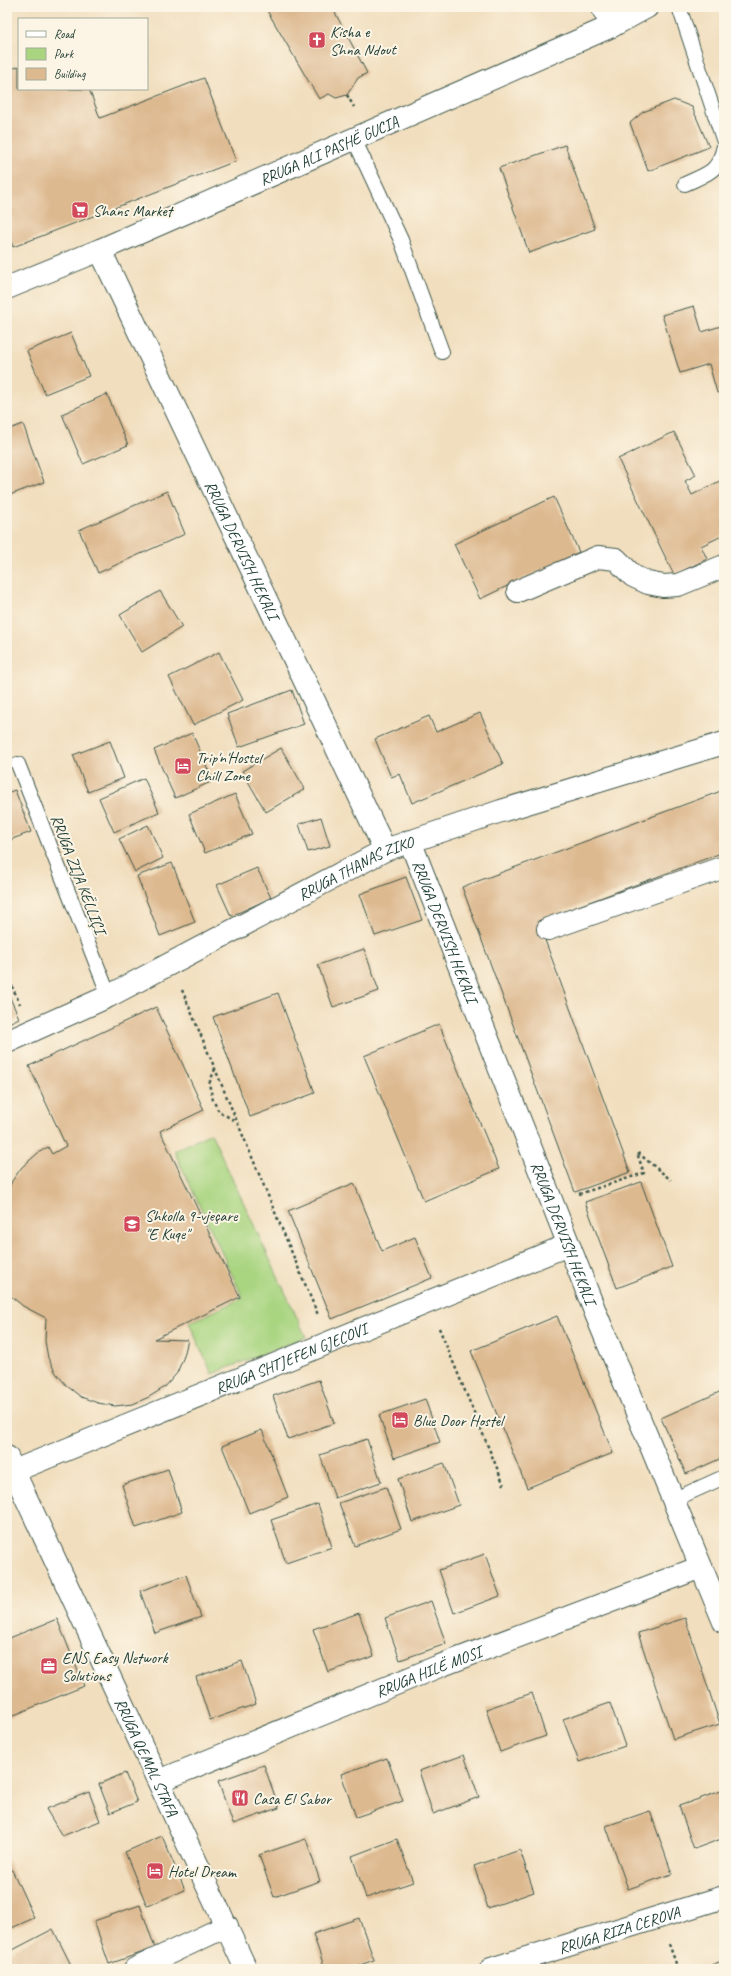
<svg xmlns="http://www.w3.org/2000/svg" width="731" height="1976" font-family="Caveat,sans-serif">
  <rect width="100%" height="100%" fill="#fcf5e5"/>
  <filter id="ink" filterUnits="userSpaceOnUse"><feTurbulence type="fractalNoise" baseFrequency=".025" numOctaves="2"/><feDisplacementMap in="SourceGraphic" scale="8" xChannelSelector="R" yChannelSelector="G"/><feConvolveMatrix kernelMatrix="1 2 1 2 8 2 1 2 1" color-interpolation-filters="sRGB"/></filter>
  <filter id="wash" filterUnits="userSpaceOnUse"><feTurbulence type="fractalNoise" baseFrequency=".012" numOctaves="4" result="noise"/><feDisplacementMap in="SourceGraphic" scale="16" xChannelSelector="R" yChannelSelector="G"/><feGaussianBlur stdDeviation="0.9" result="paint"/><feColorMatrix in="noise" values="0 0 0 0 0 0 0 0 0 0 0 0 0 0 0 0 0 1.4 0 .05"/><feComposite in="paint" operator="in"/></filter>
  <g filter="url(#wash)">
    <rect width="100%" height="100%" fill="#f1debe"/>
    <!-- green -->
    <polygon fill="#a9d581" stroke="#64895a" points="211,1133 306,1337 212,1374 189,1323 243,1298 174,1151"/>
    <g id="blocks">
      <!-- building -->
      <g fill="#ddb990">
        <polygon points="265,7 332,7 367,73 358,78 347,95 336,98 329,94 319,99"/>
        <polygon points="19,66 19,89 89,89 100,118 204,78 236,161 13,247 7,231 7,71"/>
        <polygon points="674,100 692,107 709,147 648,171 630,123 643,112"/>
        <polygon points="565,145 595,229 529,253 499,168"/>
        <polygon points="694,306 702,332 724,325 724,391 717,393 709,364 680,373 662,315"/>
        <polygon points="71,333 89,376 45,394 27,351"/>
        <polygon points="107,394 128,445 83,464 62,414"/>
        <polygon points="23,424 44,482 7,496 7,430"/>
        <polygon points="674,432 696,475 685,481 692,495 724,479 724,535 701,546 707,559 674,575 618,459"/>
        <polygon points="167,491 185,534 98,573 79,530"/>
        <polygon points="554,497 579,552 480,599 454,544"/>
        <polygon points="160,591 182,627 142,652 120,615"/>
        <polygon points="219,652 243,700 193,725 169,677"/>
        <polygon points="292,690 304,724 239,747 227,714"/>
        <polygon points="480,713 503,764 412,803 400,774 391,777 375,739 429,716 436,732"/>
        <polygon points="192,733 213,781 175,798 154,750"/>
        <polygon points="110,741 124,778 88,792 73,755"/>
        <polygon points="281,748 305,789 266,812 242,771"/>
        <polygon points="144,778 159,812 114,832 99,798"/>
        <polygon points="15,790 31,832 7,841 7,793"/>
        <polygon points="721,791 724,799 724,852 538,921 630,1172 575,1192 462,887"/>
        <polygon points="235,794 252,834 205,853 189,814"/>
        <polygon points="321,817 330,846 308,852 299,824"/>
        <polygon points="148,825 163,858 135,872 119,839"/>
        <polygon points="172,863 195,922 160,936 137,876"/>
        <polygon points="257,868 271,898 231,916 217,885"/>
        <polygon points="406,877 422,920 375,936 360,894"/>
        <polygon points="364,949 379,991 333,1007 318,965"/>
        <polygon points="7,991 19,1018 7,1024"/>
        <polygon points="278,993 315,1093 250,1117 213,1017"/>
        <polygon points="156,1007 204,1110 160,1131 240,1297 154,1339 188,1340 184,1356 177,1373 165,1387 149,1397 133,1404 115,1406 98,1403 81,1397 67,1386 56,1373 48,1358 45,1341 46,1318 23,1306 7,1293 7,1193 12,1181 22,1167 38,1153 48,1147 52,1154 66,1146 29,1066"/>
        <polygon points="439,1024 499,1169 424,1201 364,1056"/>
        <polygon points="641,1182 672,1267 617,1288 585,1202"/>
        <polygon points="354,1183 382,1251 415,1237 432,1278 332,1319 288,1211"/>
        <polygon points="557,1316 613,1453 527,1488 471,1351"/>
        <polygon points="319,1380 334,1423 288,1439 273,1396"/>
        <polygon points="724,1390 724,1457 686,1474 661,1418"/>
        <polygon points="425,1399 440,1442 394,1458 379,1415"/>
        <polygon points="262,1430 288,1497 249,1513 222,1446"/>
        <polygon points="367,1439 381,1482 335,1498 320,1455"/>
        <polygon points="444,1463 459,1505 412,1522 398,1479"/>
        <polygon points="168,1469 182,1512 136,1528 122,1485"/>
        <polygon points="386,1487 401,1529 355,1546 339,1503"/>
        <polygon points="318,1504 332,1547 286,1563 271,1520"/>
        <polygon points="485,1554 500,1596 454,1613 439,1570"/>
        <polygon points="186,1575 201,1617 155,1633 140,1591"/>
        <polygon points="431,1601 446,1644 400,1660 385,1618"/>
        <polygon points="359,1613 374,1656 328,1672 313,1629"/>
        <polygon points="685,1618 720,1724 673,1739 638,1633"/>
        <polygon points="57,1619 84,1686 7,1718 7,1639"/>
        <polygon points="242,1661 256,1704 210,1720 196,1677"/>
        <polygon points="532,1693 546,1736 500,1752 486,1709"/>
        <polygon points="610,1703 625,1746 579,1762 563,1719"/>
        <polygon points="464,1755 479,1797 433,1814 419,1771"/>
        <polygon points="387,1758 403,1801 356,1817 341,1774"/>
        <polygon points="264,1765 279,1808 233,1824 218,1781"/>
        <polygon points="125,1773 137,1802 110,1813 99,1784"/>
        <polygon points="724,1790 724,1838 694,1849 679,1806"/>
        <polygon points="89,1792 100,1821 62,1836 46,1809"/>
        <polygon points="650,1811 672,1874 628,1889 606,1826"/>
        <polygon points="162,1836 185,1890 147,1906 125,1852"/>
        <polygon points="306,1839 320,1881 274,1897 259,1855"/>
        <polygon points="397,1839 413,1882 366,1898 352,1856"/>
        <polygon points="520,1850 534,1892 488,1908 474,1866"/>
        <polygon points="7,1859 34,1918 7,1930"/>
        <polygon points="140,1905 155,1948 109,1964 94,1921"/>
        <polygon points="359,1918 374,1960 349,1969 325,1969 313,1934"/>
        <polygon points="53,1929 73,1969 7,1969 7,1953"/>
        <polygon points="724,1960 724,1969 701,1969"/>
        <polygon points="664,1964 666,1969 650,1969"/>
      </g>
    </g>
  </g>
  <g filter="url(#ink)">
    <use href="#blocks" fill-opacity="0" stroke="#3e5549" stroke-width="1"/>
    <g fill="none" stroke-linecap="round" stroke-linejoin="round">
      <defs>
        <g id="service">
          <polyline points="679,7 724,142"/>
          <polyline points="354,139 401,240 442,352"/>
          <path d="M685 184C708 173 718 173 724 146"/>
          <polyline points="18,764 109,996"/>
          <polyline points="673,1500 724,1477"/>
        </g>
        <g id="minor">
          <polyline points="602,7 612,26"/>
          <path id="s1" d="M100 250 385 850"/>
          <path id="s2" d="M7 288 100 250 612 26 647 7"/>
          <polyline points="518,591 598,557 616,559 633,576 648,583 663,586 678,585 724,566"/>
          <path id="s3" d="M410 841 596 1314 724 1622"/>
          <polyline points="548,929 724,867"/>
          <path id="s4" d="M7 1042 109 996 385 850 501 811 724 743"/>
          <path id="s5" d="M7 1457 246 1969"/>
          <path id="s6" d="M14 1471 568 1245"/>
          <path id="s7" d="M159 1781 437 1667 701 1567"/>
          <polyline points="135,1969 227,1926"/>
          <path id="s8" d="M491 1969 724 1897"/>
        </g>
      </defs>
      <!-- service casing -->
      <use href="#service" stroke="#3e5549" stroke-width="16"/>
      <!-- minor casing -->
      <use href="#minor" stroke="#3e5549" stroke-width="24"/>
      <!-- path -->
      <g stroke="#3e5549" stroke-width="2.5" stroke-dasharray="3 3" stroke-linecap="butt">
        <polyline points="347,95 354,107"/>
        <polyline points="7,975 20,1004"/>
        <polyline points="182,990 318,1315"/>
        <polyline points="215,1069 209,1084 213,1100 219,1112 236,1121"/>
        <polyline points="638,1153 671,1180"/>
        <polyline points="579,1194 644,1173 637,1153"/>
        <polyline points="439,1328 504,1485"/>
        <polyline points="669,1944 678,1969"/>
      </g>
      <!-- service -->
      <use href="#service" stroke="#fff" stroke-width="14"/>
      <!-- minor -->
      <use href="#minor" stroke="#fff" stroke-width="22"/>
    </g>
  </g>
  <!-- icons -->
  <defs>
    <symbol id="church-square" viewBox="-11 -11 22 22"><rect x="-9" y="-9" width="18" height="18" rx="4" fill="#d1495b" stroke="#fcf5e5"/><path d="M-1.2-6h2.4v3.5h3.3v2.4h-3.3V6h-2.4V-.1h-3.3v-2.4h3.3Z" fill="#fff"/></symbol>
    <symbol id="supermarket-square" viewBox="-11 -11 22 22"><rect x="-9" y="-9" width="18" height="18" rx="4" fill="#d1495b" stroke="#fcf5e5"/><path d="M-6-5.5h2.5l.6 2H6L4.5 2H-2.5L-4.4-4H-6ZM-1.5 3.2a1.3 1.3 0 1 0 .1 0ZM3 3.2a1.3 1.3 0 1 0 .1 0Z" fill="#fff"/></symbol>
    <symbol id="hotel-square" viewBox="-11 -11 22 22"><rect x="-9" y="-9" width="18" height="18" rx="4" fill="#d1495b" stroke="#fcf5e5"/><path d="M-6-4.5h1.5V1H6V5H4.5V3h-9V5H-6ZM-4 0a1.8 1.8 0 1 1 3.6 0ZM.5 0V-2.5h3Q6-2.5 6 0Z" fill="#fff"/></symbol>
    <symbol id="school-square" viewBox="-11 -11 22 22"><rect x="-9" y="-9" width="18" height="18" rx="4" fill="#d1495b" stroke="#fcf5e5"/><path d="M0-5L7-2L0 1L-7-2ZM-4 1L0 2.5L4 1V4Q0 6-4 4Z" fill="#fff"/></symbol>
    <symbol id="office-square" viewBox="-11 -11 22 22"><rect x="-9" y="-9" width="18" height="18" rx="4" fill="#d1495b" stroke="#fcf5e5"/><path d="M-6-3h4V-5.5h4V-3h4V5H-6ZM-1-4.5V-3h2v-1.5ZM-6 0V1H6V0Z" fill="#fff"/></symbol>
    <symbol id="restaurant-square" viewBox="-11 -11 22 22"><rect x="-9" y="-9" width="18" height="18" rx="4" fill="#d1495b" stroke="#fcf5e5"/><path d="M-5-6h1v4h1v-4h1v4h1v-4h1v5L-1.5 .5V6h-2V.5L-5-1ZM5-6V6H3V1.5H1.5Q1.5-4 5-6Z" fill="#fff"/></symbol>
  </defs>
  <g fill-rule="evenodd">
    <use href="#church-square" x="307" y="30" width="20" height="20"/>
    <use href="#supermarket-square" x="70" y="200" width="20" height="20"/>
    <use href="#hotel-square" x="173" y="756" width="20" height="20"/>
    <use href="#school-square" x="122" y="1214" width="20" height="20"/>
    <use href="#hotel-square" x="390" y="1410" width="20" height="20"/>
    <use href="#office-square" x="39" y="1656" width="20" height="20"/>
    <use href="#restaurant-square" x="230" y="1788" width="20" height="20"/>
    <use href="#hotel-square" x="145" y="1861" width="20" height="20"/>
  </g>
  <g text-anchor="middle" stroke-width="4" stroke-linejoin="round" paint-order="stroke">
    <!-- poi labels -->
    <g font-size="16" fill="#1f3d34" stroke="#fcf5e5" text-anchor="start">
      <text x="330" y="37">Kisha e<tspan x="330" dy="18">Shna Ndout</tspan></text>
      <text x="93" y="216">Shans Market</text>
      <text x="196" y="763">Trip'n'Hostel<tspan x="196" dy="18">Chill Zone</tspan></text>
      <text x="145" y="1221">Shkolla 9-vjeçare<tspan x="145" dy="18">"E Kuqe"</tspan></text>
      <text x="413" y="1426">Blue Door Hostel</text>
      <text x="62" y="1663">ENS Easy Network<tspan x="62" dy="18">Solutions</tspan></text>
      <text x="253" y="1804">Casa El Sabor</text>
      <text x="168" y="1877">Hotel Dream</text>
    </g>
    <!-- street labels -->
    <g font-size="16" fill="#1f3d34" stroke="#fcf5e5">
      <text dy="6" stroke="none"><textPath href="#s2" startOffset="350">RRUGA ALI PASHË GUCIA</textPath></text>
      <text dy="6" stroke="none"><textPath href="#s1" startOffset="332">RRUGA DERVISH HEKALI</textPath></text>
      <text dy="6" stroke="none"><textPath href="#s4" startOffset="390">RRUGA THANAS ZIKO</textPath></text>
      <text transform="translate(79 874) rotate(69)" y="6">RRUGA ZIJA KËLLIÇI</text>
      <text dy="6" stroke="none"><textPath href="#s3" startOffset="97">RRUGA DERVISH HEKALI</textPath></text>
      <text dy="6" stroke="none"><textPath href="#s3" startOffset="421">RRUGA DERVISH HEKALI</textPath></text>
      <text dy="6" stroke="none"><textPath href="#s6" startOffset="299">RRUGA SHTJEFEN GJECOVI</textPath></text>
      <text dy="6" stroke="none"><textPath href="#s7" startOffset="291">RRUGA HILË MOSI</textPath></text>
      <text dy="6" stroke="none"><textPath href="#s5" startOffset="331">RRUGA QEMAL STAFA</textPath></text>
      <text dy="6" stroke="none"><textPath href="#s8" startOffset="134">RRUGA RIZA CEROVA</textPath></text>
    </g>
  </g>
  <!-- margin -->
  <rect width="731" height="1976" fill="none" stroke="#fcf5e5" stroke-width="24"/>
  <!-- legend -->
  <rect x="18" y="18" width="130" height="72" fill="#fcf5e5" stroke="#a4ab9e"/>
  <rect x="26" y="31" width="20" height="6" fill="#ffffff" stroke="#a4ab9e"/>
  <text x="54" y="38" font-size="12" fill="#1f3d34">Road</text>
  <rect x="26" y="48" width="20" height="12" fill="#a9d581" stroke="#a4ab9e"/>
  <text x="54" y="58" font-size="12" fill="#1f3d34">Park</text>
  <rect x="26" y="68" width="20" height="12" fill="#ddb990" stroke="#a4ab9e"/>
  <text x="54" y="78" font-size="12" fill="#1f3d34">Building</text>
</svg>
